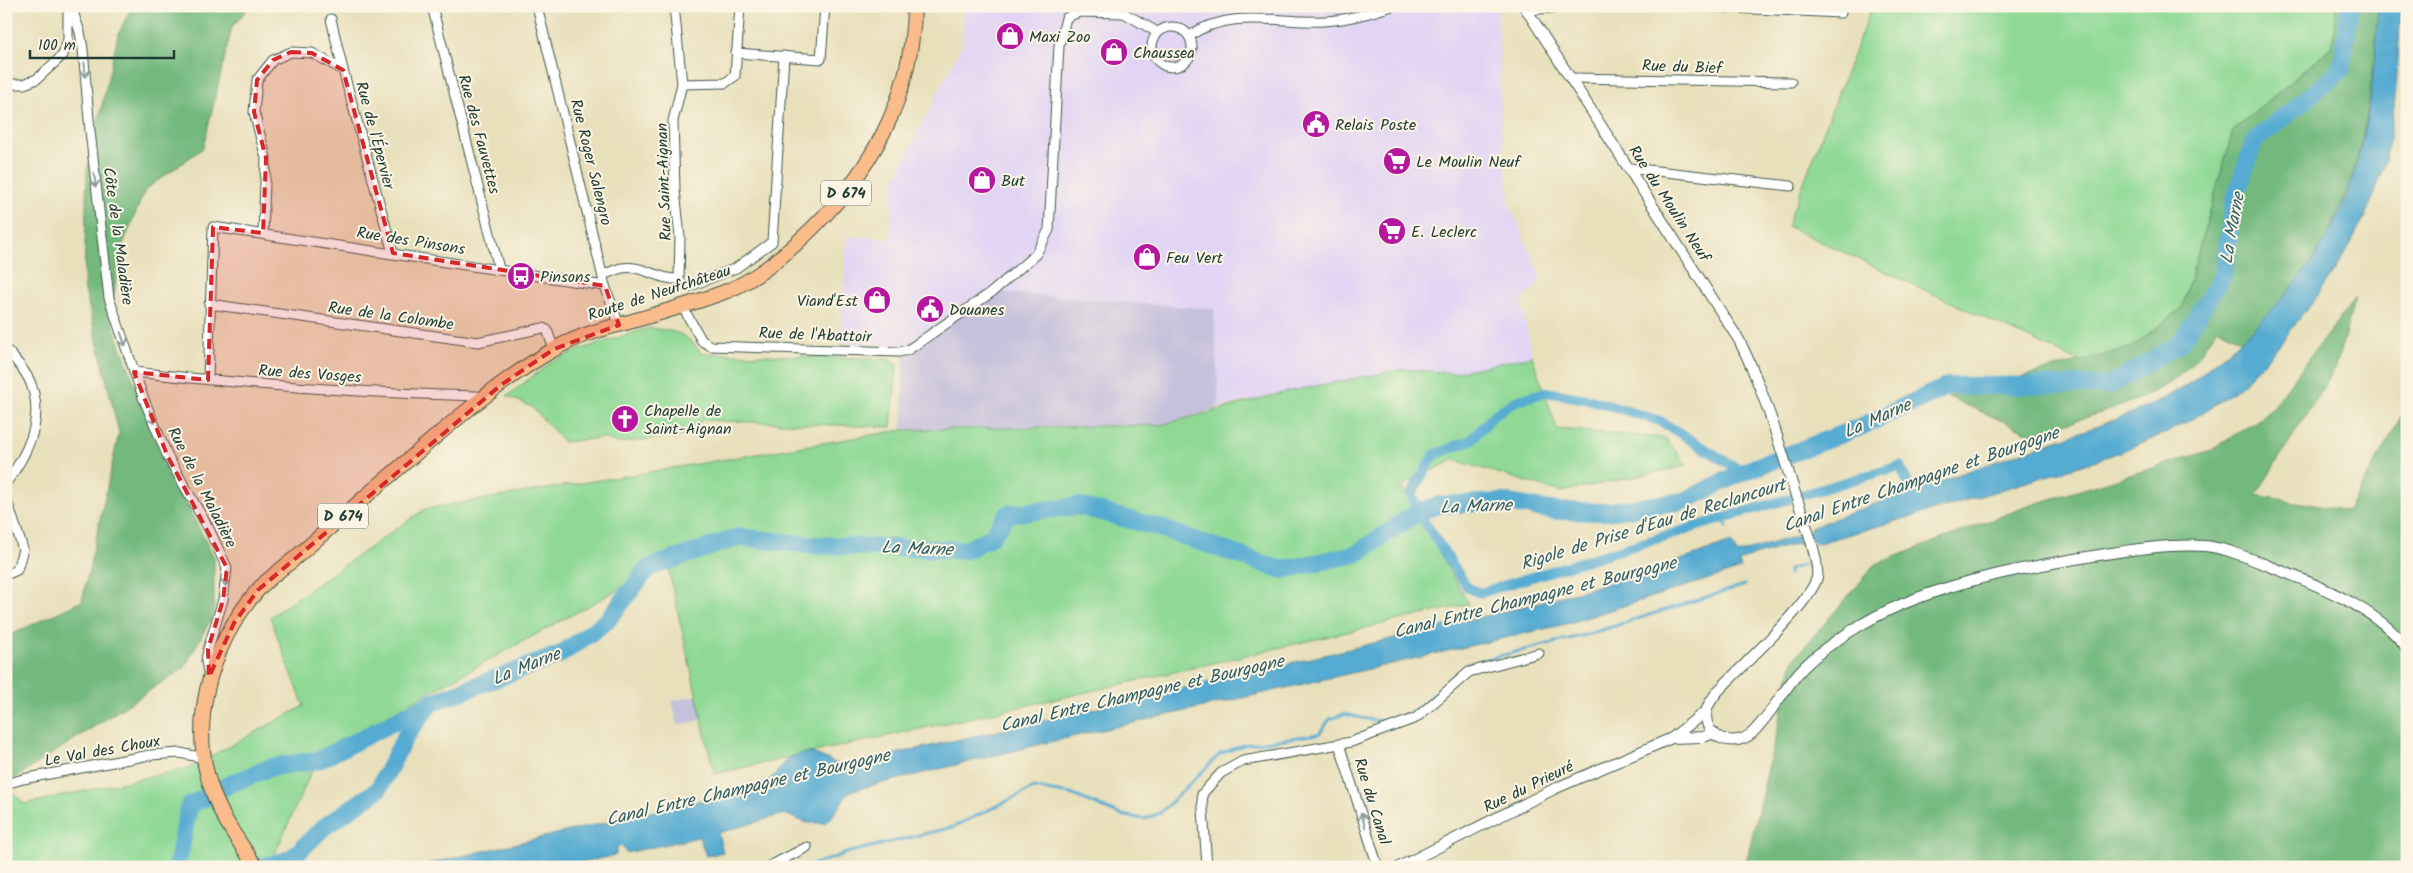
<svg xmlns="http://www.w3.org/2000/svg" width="2413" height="873" font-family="Kalam,sans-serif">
  <rect width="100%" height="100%" fill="#fcf5e5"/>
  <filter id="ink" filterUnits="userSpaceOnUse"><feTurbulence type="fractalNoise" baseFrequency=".02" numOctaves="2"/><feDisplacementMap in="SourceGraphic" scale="10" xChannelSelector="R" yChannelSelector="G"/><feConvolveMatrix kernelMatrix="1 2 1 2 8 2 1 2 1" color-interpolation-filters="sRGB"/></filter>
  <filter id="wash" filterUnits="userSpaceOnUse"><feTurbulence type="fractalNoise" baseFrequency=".0096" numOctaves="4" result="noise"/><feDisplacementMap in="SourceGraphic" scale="20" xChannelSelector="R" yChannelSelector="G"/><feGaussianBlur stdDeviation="1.12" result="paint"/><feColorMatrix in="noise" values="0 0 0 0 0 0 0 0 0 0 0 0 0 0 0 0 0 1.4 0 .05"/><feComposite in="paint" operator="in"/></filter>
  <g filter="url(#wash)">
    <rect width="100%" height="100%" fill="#e8e0bb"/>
    <!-- built -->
    <polygon fill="#e1d4f4" points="964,6 1498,6 1501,125 1510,205 1542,281 1521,301 1532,356 1453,373 1404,369 1290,391 1219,408 1213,309 984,291 904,346 840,343 847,236 890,239 894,180 962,45"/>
    <!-- industrial -->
    <g fill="#c5c0db">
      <polygon points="984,291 1214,309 1219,408 1161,425 902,430 904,346"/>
      <polygon points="700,695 705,719 678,725 672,701"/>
    </g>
    <!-- green -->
    <g fill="#8fd995" stroke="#578b64">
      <polygon points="1872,6 2336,6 2333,45 2233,131 2182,308 2132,347 2080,362 1787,226"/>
      <path d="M648 328C674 331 685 331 701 353L891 359 897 366 891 427 700 420 697 434 618 443 603 438 564 442 532 407 507 396 553 361 579 350Z"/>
      <polygon points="1532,356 1557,429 1665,438 1687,466 1561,492 1454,460 1401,486 1469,604 1074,695 714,774 667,563 320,752 269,867 6,867 6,787 25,804 189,768 304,706 270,617 425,509 902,430 1161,425 1290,391 1404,369 1453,373"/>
    </g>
    <!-- forest -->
    <g fill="#73b97e" stroke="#497b59">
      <polygon points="132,6 250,6 232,27 203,148 145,190 119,254 111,319 161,456 214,557 214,614 184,668 6,784 6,637 82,601 119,433 84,286 87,170 118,35"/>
      <path d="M2336 6H2378C2372 120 2356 219 2277 306 2265 318 2253 329 2241 340L2218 328C2206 347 2194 364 2176 378 2140 405 2075 420 2032 434L1948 397 2132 347 2182 308 2233 131 2333 46Z"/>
      <polygon points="2355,298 2336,367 2256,495 2348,511 2407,406 2407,867 1717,867 1747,859 1793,660 1876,564 2028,506 2212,450 2267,414"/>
    </g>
    <!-- water -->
    <path fill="#54abd1" stroke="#3a7482" d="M2378 6H2401C2398 54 2397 105 2387 152 2375 207 2344 261 2310 305 2286 336 2262 370 2230 394 2168 441 2093 462 2020 484 1952 505 1884 525 1815 544L1812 539 1744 559 1739 562 1741 569 1566 624 1054 741 854 790C843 795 838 814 825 823H807L784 814 718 833 723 852 706 856 699 837 626 853 622 846 616 848V855L565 867H415L745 790C753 787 764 785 770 779 783 768 784 755 806 753 820 752 832 765 846 765 1024 725 1201 685 1378 642 1497 613 1616 586 1731 542L1737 554 1810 532V528C1881 501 1954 476 2026 451 2079 432 2136 416 2184 387 2197 378 2209 367 2220 358 2273 314 2323 260 2347 194 2369 134 2375 70 2378 6Z"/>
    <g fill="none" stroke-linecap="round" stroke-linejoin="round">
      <!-- stream -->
      <g stroke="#54abd1" stroke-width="3">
        <polyline points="1724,518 1727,527"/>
        <polyline points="1789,575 1789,570 1803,565"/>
        <polyline points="284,867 291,859"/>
        <polyline points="806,867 850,852 953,827 1034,788 1071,794 1121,815 1144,819 1160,813 1220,754 1243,745 1319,734 1330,719 1344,714 1371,720 1392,720 1411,713 1426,702 1467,664 1589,634 1745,585"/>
      </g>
      <!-- canal -->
      <polyline stroke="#54abd1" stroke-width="10" points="1743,472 1660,421 1591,400 1546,392 1516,401 1495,414 1471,440 1434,455 1411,494 1418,512 1468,588 1480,593 1724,518 1900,466 1915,499"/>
      <!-- river -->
      <g stroke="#54abd1" stroke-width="18">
        <polyline points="177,867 189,806 228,785 272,767 319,760 427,705"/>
        <polyline points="262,867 291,859 324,827 378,790 405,737 431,703 561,654 607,621 648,568 739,537 808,545 967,550 992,536 1008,514 1079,506 1160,528 1282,570 1356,554 1418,512 1439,505 1502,502 1556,511 1604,512 1684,501 1743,472 1860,427 1948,386 2111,385 2180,343 2223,276 2233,204 2254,141 2341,70 2350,6"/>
      </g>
    </g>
  </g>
  <g filter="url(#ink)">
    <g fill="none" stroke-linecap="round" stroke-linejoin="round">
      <defs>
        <g id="minor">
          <polyline points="71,6 80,32 83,49 90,131 109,298 143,397 168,457 209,529 227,568 223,600 208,649 206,661 209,677"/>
          <polyline points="432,6 499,269"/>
          <polyline points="537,6 605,286 619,325"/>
          <polyline points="1689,6 1841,13"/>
          <polyline points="1528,10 1574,6"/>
          <polyline points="331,19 343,70"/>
          <circle cx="1172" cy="47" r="20"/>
          <path d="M1189 36C1229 8 1278 23 1324 21 1347 20 1370 13 1392 6"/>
          <polyline points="736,53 821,59 825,6"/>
          <polyline points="1572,78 1791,82"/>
          <polyline points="6,84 24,84 37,79 63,55 68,40 68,6"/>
          <polyline points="682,84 725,83 735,76 740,6"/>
          <polyline points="1630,168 1791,186"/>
          <polyline points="263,233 266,158 254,112 257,80 273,60 291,52 312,53 343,70 393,253"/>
          <path d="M603 275C609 273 616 269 622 268 641 264 660 281 679 279L680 237 675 190 673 121 682 84 674 6"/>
          <polyline points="679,279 682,285 688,287 736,268 772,242 784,56"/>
          <polyline points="209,304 478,342 543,328 547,330 554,349"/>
          <polyline points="682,306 702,341 711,346 899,352 908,350 992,292 1036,254 1049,230 1059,46 1066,18 1079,12 1124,13 1157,32"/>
          <path d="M6 349C15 360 28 373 32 387 44 422 26 456 6 483"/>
          <path d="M134 372C248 385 363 393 477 396L482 401"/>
          <polyline points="208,380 213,227 605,286"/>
          <polyline points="6,498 23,549 17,570 6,575"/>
          <polyline points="1339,744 1378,867"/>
          <polyline points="6,784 23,779 150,755 180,753 204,758"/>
          <polyline points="768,867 807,847"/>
          <polyline points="1207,867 1202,794 1221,773 1243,761 1351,742 1416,718 1469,672 1539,653"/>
        </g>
        <g id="tertiary">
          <path d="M1524 6 1739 340C1763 388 1778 439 1794 490 1800 509 1820 559 1817 577 1812 602 1739 669 1718 691 1714 697 1709 702 1707 709 1700 738 1737 752 1756 729 1774 710 1786 685 1804 667 1818 653 1835 641 1851 631 1918 587 2014 569 2093 556 2129 550 2168 544 2205 546 2226 548 2245 557 2264 564 2312 583 2375 606 2407 648"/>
          <polyline points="1672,738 1703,737 1714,733"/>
          <polyline points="1399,867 1554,789 1672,738 1706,711"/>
        </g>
        <path id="primary" d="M256 867C241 844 225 823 215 798 186 728 209 647 257 591 267 579 282 569 294 559 320 536 347 513 373 490 429 443 490 386 553 350 574 337 598 330 622 324 657 314 693 304 727 291 754 280 777 261 798 242 867 179 913 103 914 6"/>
      </defs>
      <!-- minor casing -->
      <use href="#minor" stroke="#3d5548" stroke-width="11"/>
      <!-- tertiary casing -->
      <use href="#tertiary" stroke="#3d5548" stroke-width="12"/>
      <!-- primary casing -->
      <use href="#primary" stroke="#3d5548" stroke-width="16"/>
      <!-- minor -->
      <use href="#minor" stroke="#fff" stroke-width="9"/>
      <!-- tertiary -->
      <use href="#tertiary" stroke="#fff" stroke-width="10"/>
      <!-- primary -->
      <use href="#primary" stroke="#f9bc8a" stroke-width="14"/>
    </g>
    <!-- one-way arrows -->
    <defs><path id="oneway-shaft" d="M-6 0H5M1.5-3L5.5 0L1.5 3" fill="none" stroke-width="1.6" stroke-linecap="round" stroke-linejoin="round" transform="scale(1.25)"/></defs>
    <g stroke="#8f9e9a">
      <use href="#oneway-shaft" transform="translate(85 70) rotate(85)"/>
      <use href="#oneway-shaft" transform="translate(95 180) rotate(84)"/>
      <use href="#oneway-shaft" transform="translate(123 339) rotate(71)"/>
      <use href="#oneway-shaft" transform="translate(152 417) rotate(67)"/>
      <use href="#oneway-shaft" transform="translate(226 579) rotate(98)"/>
      <use href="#oneway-shaft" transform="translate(1363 820) rotate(-107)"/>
    </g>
  </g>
  <!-- marked area -->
  <path fill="#d62828" fill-opacity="0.2" stroke="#d62828" stroke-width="4" stroke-dasharray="10 6" stroke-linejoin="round" d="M291 52 312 53 343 70 393 253 605 286 619 325 554 349 501 385 258 590 234 623 209 677 208 649 223 600 227 568 168 457 134 372 208 380 213 227 263 233 266 158 254 112 257 80 273 60Z"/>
  <!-- icons -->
  <defs>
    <symbol id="shop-disc" viewBox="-11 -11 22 22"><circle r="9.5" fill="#b5179e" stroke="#fcf5e5"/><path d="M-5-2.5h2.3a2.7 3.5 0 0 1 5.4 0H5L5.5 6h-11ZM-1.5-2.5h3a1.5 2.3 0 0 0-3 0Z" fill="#fff"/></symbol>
    <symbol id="civic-disc" viewBox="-11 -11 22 22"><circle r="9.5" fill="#b5179e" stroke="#fcf5e5"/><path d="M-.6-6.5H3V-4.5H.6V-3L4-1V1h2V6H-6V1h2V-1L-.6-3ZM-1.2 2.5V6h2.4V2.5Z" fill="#fff"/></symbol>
    <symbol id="supermarket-disc" viewBox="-11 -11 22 22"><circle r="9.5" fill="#b5179e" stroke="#fcf5e5"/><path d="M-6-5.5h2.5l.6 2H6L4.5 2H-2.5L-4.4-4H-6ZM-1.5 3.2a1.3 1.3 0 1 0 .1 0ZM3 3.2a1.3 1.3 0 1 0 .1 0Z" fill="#fff"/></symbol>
    <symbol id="bus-disc" viewBox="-11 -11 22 22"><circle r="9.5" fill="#b5179e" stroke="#fcf5e5"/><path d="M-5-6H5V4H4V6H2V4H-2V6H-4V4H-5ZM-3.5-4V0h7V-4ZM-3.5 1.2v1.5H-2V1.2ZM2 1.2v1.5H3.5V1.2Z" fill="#fff"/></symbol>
    <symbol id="church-disc" viewBox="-11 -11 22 22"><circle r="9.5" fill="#b5179e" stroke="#fcf5e5"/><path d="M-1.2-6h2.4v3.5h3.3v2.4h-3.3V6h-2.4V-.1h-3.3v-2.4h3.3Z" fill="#fff"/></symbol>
  </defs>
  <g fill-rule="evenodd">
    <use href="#shop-disc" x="994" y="20" width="32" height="32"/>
    <use href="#shop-disc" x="1098" y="36" width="32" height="32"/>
    <use href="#civic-disc" x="1300" y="108" width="32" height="32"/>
    <use href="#supermarket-disc" x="1381" y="145" width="32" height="32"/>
    <use href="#shop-disc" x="966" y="164" width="32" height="32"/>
    <use href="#supermarket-disc" x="1376" y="215" width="32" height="32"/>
    <use href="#shop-disc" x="1131" y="241" width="32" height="32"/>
    <use href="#bus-disc" x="505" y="260" width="32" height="32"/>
    <use href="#shop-disc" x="861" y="284" width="32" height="32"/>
    <use href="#civic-disc" x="914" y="293" width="32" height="32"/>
    <use href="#church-disc" x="609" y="403" width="32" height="32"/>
  </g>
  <g text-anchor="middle" stroke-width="4" stroke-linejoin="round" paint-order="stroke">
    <!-- shield labels -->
    <g fill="#fcf5e5" stroke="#617469" stroke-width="1">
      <rect x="821" y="180.5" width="50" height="25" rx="4"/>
      <rect x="318" y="503.5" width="50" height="25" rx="4"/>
    </g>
    <g font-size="15" font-weight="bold" fill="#1f3d34">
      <text x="846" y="198">D 674</text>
      <text x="343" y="521">D 674</text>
    </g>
    <!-- poi labels -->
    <g font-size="16" fill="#1f3d34" stroke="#fcf5e5" text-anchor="start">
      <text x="1029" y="42">Maxi Zoo</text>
      <text x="1133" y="58">Chaussea</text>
      <text x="1335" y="130">Relais Poste</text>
      <text x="1416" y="167">Le Moulin Neuf</text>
      <text x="1001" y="186">But</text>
      <text x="1411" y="237">E. Leclerc</text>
      <text x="1166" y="263">Feu Vert</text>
      <text x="540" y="282">Pinsons</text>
      <text x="858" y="306" text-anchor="end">Viand'Est</text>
      <text x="949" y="315">Douanes</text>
      <text x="644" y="416">Chapelle de<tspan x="644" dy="18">Saint-Aignan</tspan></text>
    </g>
    <!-- street labels -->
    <g font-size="16" fill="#1f3d34" stroke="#fcf5e5">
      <text transform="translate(1682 66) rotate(2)" y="6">Rue du Bief</text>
      <text transform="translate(480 134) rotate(75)" y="6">Rue des Fauvettes</text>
      <text transform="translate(376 135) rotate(75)" y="6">Rue de l'Épervier</text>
      <text transform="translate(592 162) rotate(76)" y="6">Rue Roger Salengro</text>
      <text transform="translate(663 182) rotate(-92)" y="6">Rue Saint-Aignan</text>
      <text transform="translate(1670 203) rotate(57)" y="6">Rue du Moulin Neuf</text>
      <text transform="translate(119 236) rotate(82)" y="6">Côte de la Maladière</text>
      <text transform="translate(411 240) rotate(9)" y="6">Rue des Pinsons</text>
      <text transform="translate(659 292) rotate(-18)" y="6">Route de Neufchâteau</text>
      <text transform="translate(391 315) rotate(8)" y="6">Rue de la Colombe</text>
      <text transform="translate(815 334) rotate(2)" y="6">Rue de l'Abattoir</text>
      <text transform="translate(310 373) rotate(4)" y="6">Rue des Vosges</text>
      <text transform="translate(203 487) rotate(63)" y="6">Rue de la Maladière</text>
      <text transform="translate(102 750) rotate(-10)" y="6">Le Val des Choux</text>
      <text transform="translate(1528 786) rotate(-26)" y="6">Rue du Prieuré</text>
      <text transform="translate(1373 801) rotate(73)" y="6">Rue du Canal</text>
    </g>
    <!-- water labels -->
    <g font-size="18" font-style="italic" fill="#2f5e63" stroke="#fcf5e5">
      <text transform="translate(2232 228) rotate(-80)" y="6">La Marne</text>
      <text transform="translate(1877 418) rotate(-24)" y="6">La Marne</text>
      <text transform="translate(1921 479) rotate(-19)" y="6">Canal Entre Champagne et Bourgogne</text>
      <text transform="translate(1476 506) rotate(-2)" y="6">La Marne</text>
      <text transform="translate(1653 524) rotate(-17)" y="6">Rigole de Prise d'Eau de Reclancourt</text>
      <text transform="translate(917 548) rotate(2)" y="6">La Marne</text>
      <text transform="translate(1535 597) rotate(-14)" y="6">Canal Entre Champagne et Bourgogne</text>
      <text transform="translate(526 666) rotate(-22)" y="6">La Marne</text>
      <text transform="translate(1142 693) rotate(-13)" y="6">Canal Entre Champagne et Bourgogne</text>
      <text transform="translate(748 787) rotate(-13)" y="6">Canal Entre Champagne et Bourgogne</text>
    </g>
  </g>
  <!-- margin -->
  <rect width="2413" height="873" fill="none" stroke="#fcf5e5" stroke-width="25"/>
  <!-- scale -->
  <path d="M30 50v8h144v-8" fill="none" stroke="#1f3d34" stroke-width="2.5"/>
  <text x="38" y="50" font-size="15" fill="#1f3d34" stroke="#fcf5e5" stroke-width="4" paint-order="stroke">100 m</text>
</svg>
